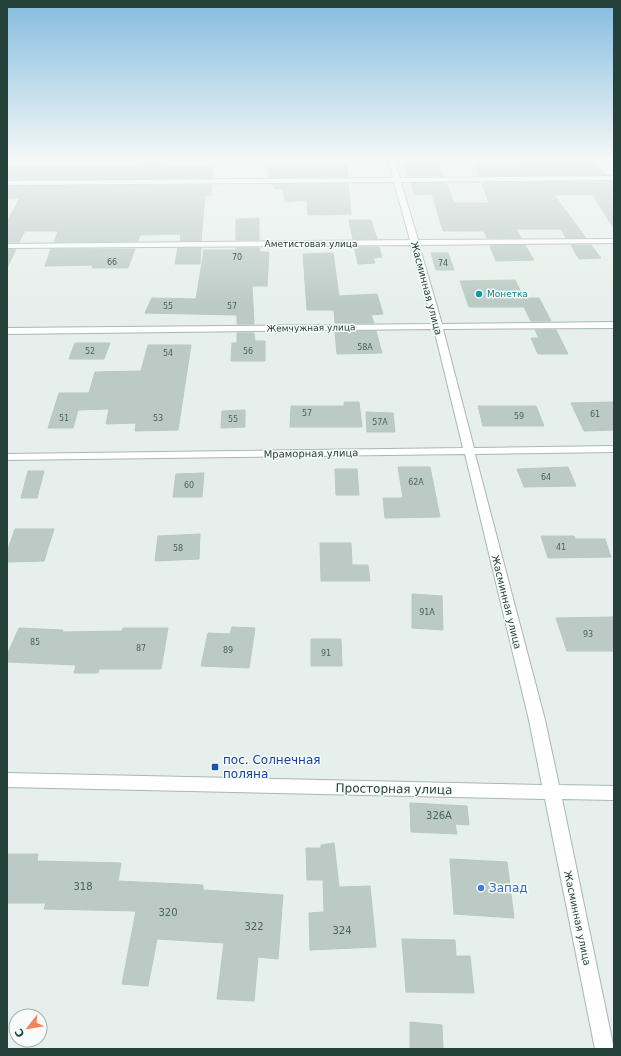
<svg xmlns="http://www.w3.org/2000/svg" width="621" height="1056" font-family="'DejaVu Sans',sans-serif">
  <rect width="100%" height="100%" fill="#e6efeb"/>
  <!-- building -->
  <g fill="#bbcac4" stroke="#b8c9c2">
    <polygon points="404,162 438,163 443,176 408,176"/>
    <polygon points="534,163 595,163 606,175 479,176 475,165 535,164"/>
    <polygon points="143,164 163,164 162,167 213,166 212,178 7,180 7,167 143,166"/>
    <polygon points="346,165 348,177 270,177 267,166"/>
    <polygon points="613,182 614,229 593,195 554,195 586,238 566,238 561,229 516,229 521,238 487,238 484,231 443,231 432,194 414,195 411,183 446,183 454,203 489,203 482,183"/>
    <polygon points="272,184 348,184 351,214 308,215 307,200 285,202 283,188 274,189"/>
    <polygon points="212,185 211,195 205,195 201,241 180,241 181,234 140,235 138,241 54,242 58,231 25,231 19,242 7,242 7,222 20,198 7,198 7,186"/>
    <polygon points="259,218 259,240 236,240 236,219"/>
    <polygon points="349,220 371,220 377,239 353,239"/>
    <polygon points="525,245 534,260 496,261 490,246"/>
    <polygon points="571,245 591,245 601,258 579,259"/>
    <polygon points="354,247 379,247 382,257 373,258 375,263 358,264"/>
    <polygon points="178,248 201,248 200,264 175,264"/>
    <polygon points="236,248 259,248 260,252 269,252 267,286 252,286 254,324 237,324 237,315 145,313 152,298 196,299 204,250 236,250"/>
    <polygon points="16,249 7,268 7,250"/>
    <polygon points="51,249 135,249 128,268 92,268 93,265 45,266"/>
    <polygon points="333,253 339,296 377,294 383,314 371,315 374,323 335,323 334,310 307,310 303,254"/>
    <polygon points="431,253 448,253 454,270 436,270"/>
    <polygon points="515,280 524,298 539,298 551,321 531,321 524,307 469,307 460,281"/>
    <polygon points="535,330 556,330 568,354 538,354 531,338 539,338"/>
    <polygon points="376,331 382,353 337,354 335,332"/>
    <polygon points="237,333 254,333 255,341 265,341 265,361 231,361 232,343 237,343"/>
    <polygon points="75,343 110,343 104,359 69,359"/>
    <polygon points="148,345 191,345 178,430 135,431 136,423 106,424 109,409 78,410 73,428 48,428 59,393 89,393 95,372 141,371"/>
    <polygon points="344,402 359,402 362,427 290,427 291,406 344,406"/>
    <polygon points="614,402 614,430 584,431 571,403"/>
    <polygon points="478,406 536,406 544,426 483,426"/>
    <polygon points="245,410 245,427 221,428 222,411"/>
    <polygon points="366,412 393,413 395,432 367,432"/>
    <polygon points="398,467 430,467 440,517 385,518 383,498 403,498"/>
    <polygon points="568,467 576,486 524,487 517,469"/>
    <polygon points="335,469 357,469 359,495 336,495"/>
    <polygon points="28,471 44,471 37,498 21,498"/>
    <polygon points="204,473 202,497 173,497 176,474"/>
    <polygon points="15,529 54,529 44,561 7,562 7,552"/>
    <polygon points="200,534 199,559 155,561 158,536"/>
    <polygon points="541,536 574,536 575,539 605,539 611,557 548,558"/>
    <polygon points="320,543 351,543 352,565 368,565 370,581 321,581"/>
    <polygon points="412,594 442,596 443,630 412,628"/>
    <polygon points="614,617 614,651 567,651 556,618"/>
    <polygon points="232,627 255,628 249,668 201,666 208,633 230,634"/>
    <polygon points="19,628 63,630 62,632 122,631 123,628 168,628 161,669 99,669 98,673 74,673 76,665 7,662 7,655"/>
    <polygon points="311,639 341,639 342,666 311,666"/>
    <polygon points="410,803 467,806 469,825 455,824 457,834 411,832"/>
    <polygon points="334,843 339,887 370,886 376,947 310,950 309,913 324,912 323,880 307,880 306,848 321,848 321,845"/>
    <polygon points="7,854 38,854 37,861 121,863 118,881 203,885 203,890 283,895 278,959 258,957 254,1001 217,999 224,943 157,939 148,986 122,984 136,911 44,909 46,903 7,903"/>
    <polygon points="450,859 507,862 514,918 454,914"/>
    <polygon points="402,939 455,940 456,956 470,956 474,993 406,992"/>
    <polygon points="410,1022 442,1025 443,1049 410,1049"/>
  </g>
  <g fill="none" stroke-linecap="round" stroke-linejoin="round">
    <defs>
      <polygon id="minor" points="388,158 394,158 400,178 614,176 614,180 401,182 418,240 614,239 614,243 419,245 442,324 614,322 614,328 443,329 474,448 614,446 614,452 475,454 545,720 559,785 614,786 614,800 562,799 614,1049 595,1049 545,799 7,787 7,773 542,785 529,720 465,454 7,460 7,454 463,448 434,329 7,334 7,328 433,324 411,245 7,248 7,244 410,240 394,182 7,185 7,181 393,178"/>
    </defs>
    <!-- minor casing -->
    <use href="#minor" stroke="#a8b8b2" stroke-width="2"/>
    <!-- minor -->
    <use href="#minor" fill="#fff" fill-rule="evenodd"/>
  </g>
  <!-- sky -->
  <linearGradient id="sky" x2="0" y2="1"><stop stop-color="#84bce0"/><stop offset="0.52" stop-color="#f4f8f6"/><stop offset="1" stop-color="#f4f8f6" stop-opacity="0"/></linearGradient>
  <rect width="621" height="306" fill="url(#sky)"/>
  <!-- markers -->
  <circle fill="#0f9aa8" stroke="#f7fbf9" stroke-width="1.5" cx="479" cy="294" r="4"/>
  <rect fill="#1a4fb4" stroke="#f7fbf9" stroke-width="1.5" x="211" y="763" width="8" height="8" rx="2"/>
  <circle fill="#3f7fe0" stroke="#f7fbf9" stroke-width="1.5" cx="481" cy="888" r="4"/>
  <g text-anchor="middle" stroke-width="3" stroke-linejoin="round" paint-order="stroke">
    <!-- number labels -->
    <g font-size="8" fill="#4a645c">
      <text x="237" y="260">70</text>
      <text x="112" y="265">66</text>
      <text x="443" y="266">74</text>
      <text x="168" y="309">55</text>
      <text x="232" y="309">57</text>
      <text x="365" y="350">58А</text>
      <text x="90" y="354">52</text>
      <text x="248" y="354">56</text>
      <text x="168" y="356">54</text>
      <text x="307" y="416">57</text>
      <text x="595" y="417">61</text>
      <text x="519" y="419">59</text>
      <text x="64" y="421">51</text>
      <text x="158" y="421">53</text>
      <text x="233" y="422">55</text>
      <text x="380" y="425">57А</text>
      <text x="546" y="480">64</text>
      <text x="416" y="485">62А</text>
      <text x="189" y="488">60</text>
      <text x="561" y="550">41</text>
      <text x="178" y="551">58</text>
      <text x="427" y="615">91А</text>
      <text x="588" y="637">93</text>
      <text x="35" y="645">85</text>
      <text x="141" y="651">87</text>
      <text x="228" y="653">89</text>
      <text x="326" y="656">91</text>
    </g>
    <!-- far-street labels -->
    <g font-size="9" fill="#24423a" stroke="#f7fbf9">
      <text x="311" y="247">Аметистовая улица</text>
      <text transform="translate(311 328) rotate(-1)" y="3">Жемчужная улица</text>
    </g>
    <!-- far-culture labels -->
    <g font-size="9" fill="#0d838f" stroke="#f7fbf9" text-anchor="start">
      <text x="487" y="297">Монетка</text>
    </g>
    <!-- street labels -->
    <g font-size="10" fill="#24423a" stroke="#f7fbf9">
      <text transform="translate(427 288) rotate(75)" y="4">Жасминная улица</text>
      <text transform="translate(311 453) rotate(-1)" y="4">Мраморная улица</text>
      <text transform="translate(507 602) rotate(76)" y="4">Жасминная улица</text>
      <text transform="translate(578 918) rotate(78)" y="4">Жасминная улица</text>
    </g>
    <!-- near-number labels -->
    <g font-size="10" fill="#4a645c">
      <text x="439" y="819">326А</text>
      <text x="83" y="890">318</text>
      <text x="168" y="916">320</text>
      <text x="254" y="930">322</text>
      <text x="342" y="934">324</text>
    </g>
    <!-- near-transit labels -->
    <g font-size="12" fill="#164399" stroke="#f7fbf9" text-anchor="start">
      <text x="223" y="764">пос. Солнечная<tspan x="223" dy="14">поляна</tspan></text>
    </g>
    <!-- near-street labels -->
    <g font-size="12" fill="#24423a" stroke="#f7fbf9">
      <text transform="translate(394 789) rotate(1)" y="4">Просторная улица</text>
    </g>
    <!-- near-shop labels -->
    <g font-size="12" fill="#366cbe" stroke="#f7fbf9" text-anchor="start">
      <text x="489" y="892">Запад</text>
    </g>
  </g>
  <!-- border -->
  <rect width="621" height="1056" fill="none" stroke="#24423a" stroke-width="16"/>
  <!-- north arrow -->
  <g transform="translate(28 1028) rotate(239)"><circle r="19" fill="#f7fbf9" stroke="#a3b1ad"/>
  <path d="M0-3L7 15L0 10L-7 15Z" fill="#f4845f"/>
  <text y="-6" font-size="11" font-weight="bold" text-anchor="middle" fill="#24423a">С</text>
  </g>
</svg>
